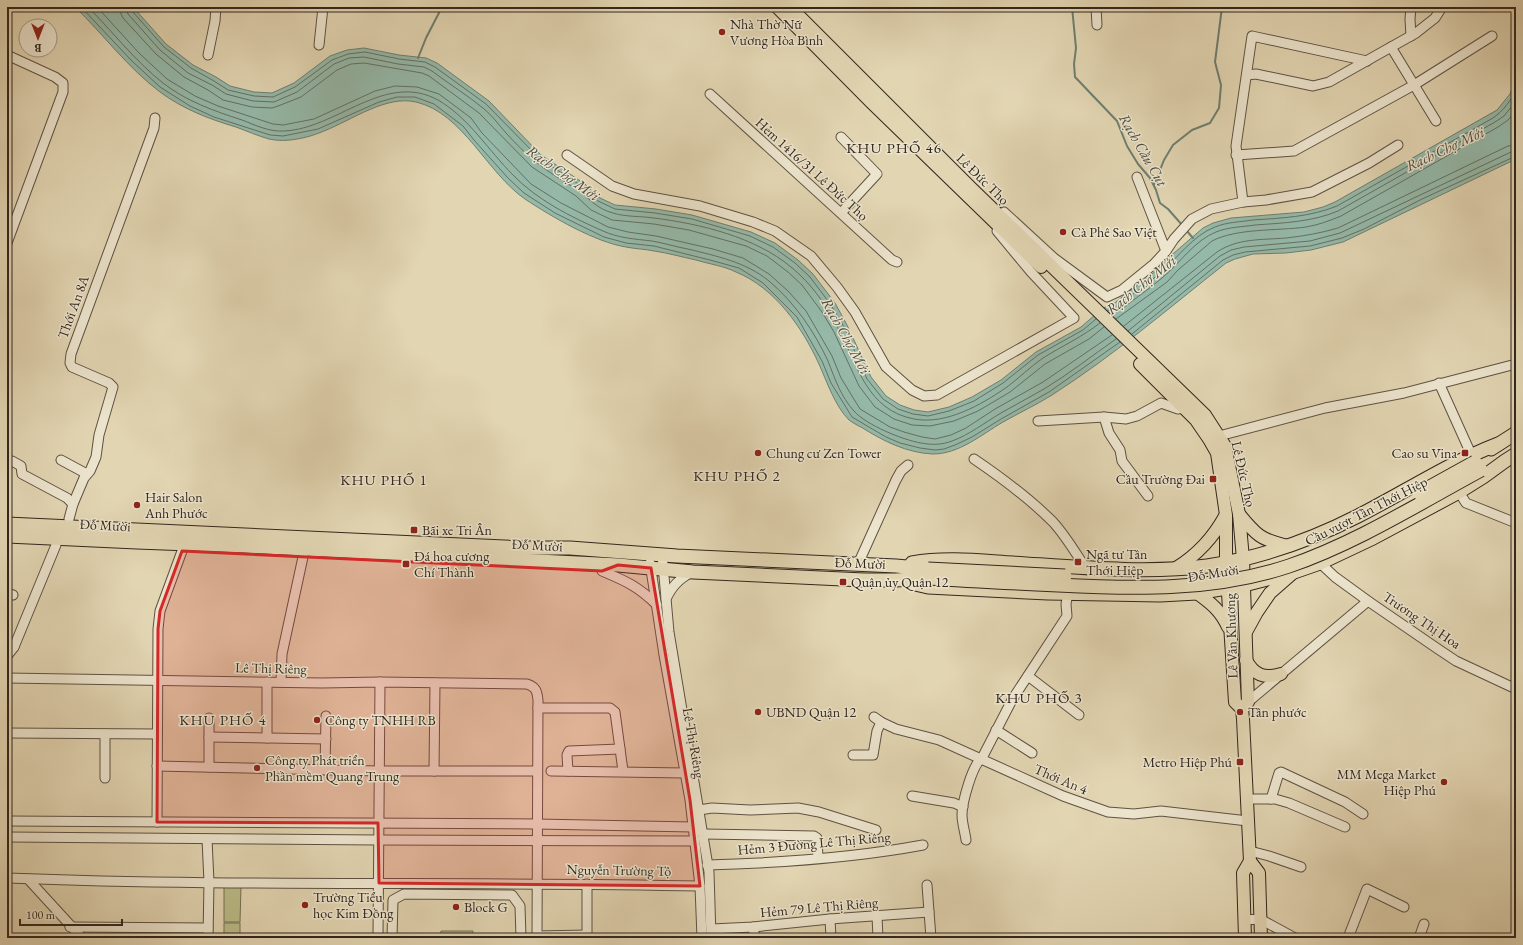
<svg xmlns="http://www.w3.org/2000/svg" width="1523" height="945" font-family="'EB Garamond',serif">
  <rect width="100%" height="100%" fill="#e2d5b2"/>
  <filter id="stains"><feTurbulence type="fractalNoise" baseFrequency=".005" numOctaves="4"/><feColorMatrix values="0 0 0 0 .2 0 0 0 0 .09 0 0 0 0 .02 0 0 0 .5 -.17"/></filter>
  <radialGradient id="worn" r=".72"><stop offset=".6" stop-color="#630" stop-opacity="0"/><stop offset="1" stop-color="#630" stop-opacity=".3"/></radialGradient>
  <!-- green -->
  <g fill="#babb88" stroke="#767153">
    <polygon points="224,886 241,886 240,922 224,922"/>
    <rect x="224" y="923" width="16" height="15"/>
    <polygon points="441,931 473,931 472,938 440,938"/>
  </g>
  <!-- water -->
  <path fill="#95b9a9" stroke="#6d7f71" d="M75 7H133L166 44 193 65 216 77 230 86 254 92 272 93 294 83 330 56 347 50 364 48 399 55 426 58 437 63 489 101 541 155 585 184 598 197 615 205 656 209 692 215 751 232 775 243 798 260 813 274 835 303 847 325 871 377 886 396 900 405 914 410 928 412 949 407 972 397 1001 380 1036 352 1081 327 1103 308 1113 304 1157 270 1167 259 1203 228 1213 223 1231 218 1304 212 1323 207 1335 202 1497 110 1510 94 1516 77V159L1343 242 1311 250 1286 253 1253 254 1235 259 1226 263C1169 308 1113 356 1052 395 1036 405 1019 413 1003 422 981 435 959 454 933 454 907 453 883 441 861 427 860 427 850 421 849 420 835 406 827 382 819 364 802 327 775 288 736 272 724 266 709 264 696 260 682 257 668 253 654 251 645 249 636 249 626 247 595 242 552 217 525 199 487 173 463 113 416 102 386 95 352 120 324 131 308 138 286 143 269 139 258 136 247 131 236 127 209 119 183 109 160 92 128 68 103 34 75 7Z"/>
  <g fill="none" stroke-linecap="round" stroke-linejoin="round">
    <!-- shore -->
    <g stroke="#647064" stroke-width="1">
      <polyline points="81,7 132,61 160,87 190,106 214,117 270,135 283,136 318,129 379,102 397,97 415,97 434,104 463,126 474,140 508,178 524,193 555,213 604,237 626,243 654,246 710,260 739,268 763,283 797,317 822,361 831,383 852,417 886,437 900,443 920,448 935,450 944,449 955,445 972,437 1001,419 1049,392 1120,342"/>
      <path d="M88 7C113 32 135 61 163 83 186 101 214 111 242 120 255 125 269 132 284 131 336 129 385 71 438 100 468 117 489 151 513 175 537 200 571 217 603 231 618 238 635 239 652 241 664 243 676 247 688 249 716 256 746 262 769 281 795 303 814 331 828 361 835 379 841 397 854 411 866 425 903 440 921 443 931 445 942 445 952 441 969 435 984 423 1001 413 1015 405 1030 397 1044 389 1069 374 1093 355 1116 339"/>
      <polyline points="97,7 139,53 167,79 195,96 218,106 273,124 283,125 314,119 375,91 395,86 417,87 439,94 471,118 482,133 531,184 561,203 608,227 628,232 656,236 713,249 743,258 769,274 788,291 806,311 832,356 841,378 860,409 890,427 904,432 922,437 935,439 951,435 966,428 995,409 1043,382 1112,335"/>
      <polyline points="120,7 120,12 123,18 156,54 184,77 208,90 223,100 252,107 272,108 278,106 301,97 337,70 351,64 364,63 422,73 429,76 479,113 532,167 576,196 591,210 612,220 654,224 689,230 746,246 767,256 788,272 802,285 822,312 834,332 859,386 875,407 894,419 912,425 930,426 954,421 978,411 1010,392 1045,364 1089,339 1104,327"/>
      <path d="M126 7 128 14 160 50 188 73 212 85 226 94 253 101 274 102 297 92 334 64 349 58 364 57 398 64 424 67 432 71C449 84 467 95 483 108 492 115 498 124 506 133 515 143 526 154 536 162 549 173 564 181 578 190 590 199 597 209 613 213 625 217 641 216 654 218 701 224 755 237 791 267 811 283 828 307 839 330 858 366 867 410 914 419 946 425 981 405 1007 387 1019 378 1030 367 1043 358 1062 346 1082 337 1100 323"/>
      <polyline points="131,7 132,11 164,47 191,68 214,81 228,90 254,96 273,97 295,87 332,60 348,54 365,52 399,59 425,62 435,67 486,104 539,158 583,187 596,200 615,209 655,213 692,219 750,236 773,247 795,263 810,277 831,305 844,327 867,379 883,399 898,409 913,414 928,416 949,411 974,401 1003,383 1038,355 1083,330 1096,319"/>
      <path d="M1107 311 1115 307C1130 296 1145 286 1159 274 1176 260 1193 235 1215 227 1227 222 1240 222 1253 220 1282 218 1310 217 1337 206L1493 118C1503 111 1511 101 1516 89"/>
      <path d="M1111 314 1119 311C1133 300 1149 289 1162 278 1179 264 1195 240 1216 232 1228 227 1242 227 1255 225 1283 223 1312 222 1338 211L1495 122 1504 116 1516 101"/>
      <path d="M1116 319 1167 282 1178 270 1212 241C1237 228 1277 231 1306 227 1318 225 1329 221 1341 216L1498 127 1508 120 1516 111"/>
      <path d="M1124 326 1217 252C1238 238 1262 240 1286 238 1304 236 1321 233 1338 228L1508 146 1516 145"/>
      <polyline points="1128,331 1220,256 1231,250 1244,247 1310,241 1340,233 1511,152 1516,151"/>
      <polyline points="1132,334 1223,260 1233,255 1245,252 1310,246 1342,238 1364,229 1422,199 1516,156"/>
    </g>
    <!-- stream -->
    <g stroke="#6d7f71" stroke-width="2">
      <polyline points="1072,7 1076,48 1074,64 1075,77 1117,121 1127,146 1138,164 1150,178 1156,190 1160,203 1168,209 1183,226"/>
      <polyline points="418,58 426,38 442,7"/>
      <polyline points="1154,185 1164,160 1173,145 1192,130 1210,123 1219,108 1221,85 1215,62 1222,7"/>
      <polyline points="1186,230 1193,238"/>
    </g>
    <defs>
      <g id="minor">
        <polyline points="1096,7 1097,25"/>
        <polyline points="1411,36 1410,19 1411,7"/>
        <polyline points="319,45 323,7"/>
        <polyline points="1391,47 1436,121"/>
        <polyline points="7,55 55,77 63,83 63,92 7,243"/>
        <polyline points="208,55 215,21 216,7"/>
        <polyline points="1247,75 1256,74 1313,86 1329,82 1416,33 1435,18 1442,7"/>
        <polyline points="710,94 892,260 897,262"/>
        <polyline points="567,155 612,186 634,194 700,206 753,222 775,231 811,256 837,287 855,312 886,367 912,390 924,396 937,395 1074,318 1031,272 997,231"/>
        <polyline points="1236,155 1294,151 1414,85 1492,36"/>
        <polyline points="1137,177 1166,251"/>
        <polyline points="1243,202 1236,146 1252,36 1367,61"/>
        <polyline points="1004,212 1054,258 1107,297 1122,290 1154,264 1166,251 1174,239 1192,219 1211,209 1243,202 1266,200 1312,192 1369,163 1398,145"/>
        <polyline points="841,213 877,174 841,137"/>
        <polyline points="1439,383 1471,454"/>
        <polyline points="1104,417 1109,433 1120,450 1122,461 1148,496"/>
        <polyline points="1038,421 1104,417 1126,419 1137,416 1161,403 1178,409 1185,408"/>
        <polyline points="1219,436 1325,408 1404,393 1516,364"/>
        <path d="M974 459C1002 478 1029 498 1053 522 1065 535 1075 552 1085 567"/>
        <polyline points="61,460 87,474"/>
        <polyline points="12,461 21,466 22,474 67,498 73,504"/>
        <polyline points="1459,492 1466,503 1516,523"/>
        <polyline points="69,519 73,504 84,478 90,471 96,457 99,435 113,387 109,383 72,367 70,363 71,354 154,128 155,118"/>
        <polyline points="662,554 669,632 709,872 711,938"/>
        <polyline points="650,563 664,655 690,800 700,886 702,938"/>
        <polyline points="1320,563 1335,577 1368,601 1438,649 1456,661 1516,689"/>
        <polyline points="858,564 896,480 901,471 908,465"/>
        <path d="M602 571C626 581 639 587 657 605"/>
        <polyline points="7,593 13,595"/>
        <path d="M666 599C672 586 679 579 692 572"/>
        <polyline points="7,643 14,647 7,656"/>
        <polyline points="14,647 56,545"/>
        <polyline points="1028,676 1079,715"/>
        <path d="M7 678 322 683 380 682 527 684C536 687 537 691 538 700L537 938"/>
        <polyline points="267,682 267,738"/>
        <polyline points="281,682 282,654 303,557"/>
        <polyline points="1248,702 1368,601"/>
        <polyline points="538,708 610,708 615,712 623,771"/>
        <polyline points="874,717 881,722 896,729 939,740 1063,796 1108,812 1134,814 1161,811 1248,821"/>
        <polyline points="209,718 209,767"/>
        <polyline points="996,730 1032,753"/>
        <polyline points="7,733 157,734"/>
        <polyline points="105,734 105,778"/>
        <polyline points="209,737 326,739"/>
        <polyline points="853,755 873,755 877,731 881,722"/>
        <polyline points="157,766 379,771 537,771"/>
        <polyline points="325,770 326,716"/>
        <polyline points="434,771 435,683"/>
        <polyline points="551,771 685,773"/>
        <polyline points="568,771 567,755 569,751 620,749"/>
        <polyline points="912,796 954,803 963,807"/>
        <polyline points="1247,799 1275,799 1289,803 1345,827"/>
        <polyline points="1271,799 1279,773 1281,772 1345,802 1363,814"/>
        <polyline points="699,810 712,808 750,810 798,808 819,812 876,830"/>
        <polyline points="7,821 536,824 693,827"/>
        <polyline points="157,822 158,629 160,611 182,551"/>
        <polyline points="703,834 814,836 817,838 818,858"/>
        <polyline points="7,837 378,840 695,841"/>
        <polyline points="207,839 209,882 208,938"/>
        <path d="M966 840C965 832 962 823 962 815 962 803 972 765 982 758L1012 700 1067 616 1066 604 1068 593"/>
        <polyline points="1250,851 1269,856 1301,867"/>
        <path d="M707 865C779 863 853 858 923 845"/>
        <path d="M7 878C238 887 469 881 700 886"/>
        <polyline points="28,879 82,938"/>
        <polyline points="587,884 587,938"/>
        <polyline points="927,885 931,938"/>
        <polyline points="877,916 878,938"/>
        <polyline points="830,919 831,938"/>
        <polyline points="1244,920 1260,919 1295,938"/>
        <polyline points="70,927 208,928"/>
        <polyline points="753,927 755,938"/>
        <polyline points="712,929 753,927 830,919 929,912"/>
        <polyline points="537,936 587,935"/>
        <polyline points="378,938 380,682"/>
        <polyline points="392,938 393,900 404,894 512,895 520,906 521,938"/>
        <polyline points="1348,938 1367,889 1404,907"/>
        <polyline points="1419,938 1424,924"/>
      </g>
      <g id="major">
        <polyline points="777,7 871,102 1041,267"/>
        <polyline points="790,7 970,187 1205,415 1225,446 1239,514 1243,559 1248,702 1242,709 1243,719 1250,861 1259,873 1261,938"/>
        <polyline points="1140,364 1196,420 1209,439 1217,453 1226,515 1226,562 1235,702 1242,709"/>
        <path d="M1239 514C1256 535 1261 540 1288 546"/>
        <path d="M1176 568C1197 555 1213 538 1225 516"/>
        <path d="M1197 593C1211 603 1221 611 1228 627"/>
        <polyline points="1246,632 1257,612 1270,593 1294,572"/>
        <path d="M1246 660C1254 675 1264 679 1281 674"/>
        <polyline points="1245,938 1243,873 1250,861"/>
      </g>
      <g id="highway">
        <polyline points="1491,449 1516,433"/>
        <polyline points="7,524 526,548 570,548 677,556 896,566 928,569"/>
        <polyline points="7,536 137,542 243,546 618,565 693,572 864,580 896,580 928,578"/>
        <path d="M912 563C945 557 980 561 1013 563 1075 567 1146 574 1207 566 1260 558 1311 540 1358 516 1405 492 1449 463 1498 444"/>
        <polyline points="915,584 928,587 1048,593 1160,595 1197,593 1244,585 1294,572 1320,563 1373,538 1459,492 1483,477 1505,461 1516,454"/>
      </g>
    </defs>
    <!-- minor casing -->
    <use href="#minor" stroke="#5e5243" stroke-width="11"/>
    <!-- major casing -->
    <use href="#major" stroke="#32271e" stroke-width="14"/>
    <!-- highway casing -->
    <use href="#highway" stroke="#32271e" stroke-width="15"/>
    <!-- minor -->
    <use href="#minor" stroke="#ece4cd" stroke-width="9"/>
    <!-- major -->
    <use href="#major" stroke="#e2d5b2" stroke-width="12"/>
    <!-- highway -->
    <use href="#highway" stroke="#e2d5b2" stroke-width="13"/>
    <defs>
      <g id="highway-bridge">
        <polyline points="1419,493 1475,462"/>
        <polyline points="928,569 1065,576"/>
        <path d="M928 578C971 581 1014 583 1058 585 1135 589 1214 591 1289 566 1356 543 1418 504 1481 470"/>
      </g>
    </defs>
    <!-- highway-bridge casing -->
    <use href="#highway-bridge" stroke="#32271e" stroke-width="15" stroke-linecap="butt"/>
    <!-- highway-bridge -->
    <use href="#highway-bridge" stroke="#e2d5b2" stroke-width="13"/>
  </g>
  <!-- marked area -->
  <path fill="#d62828" fill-opacity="0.2" stroke="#d62828" stroke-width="3" stroke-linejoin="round" d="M182 551 602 571 618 565 651 568 690 800 700 886 379 883 378 823 157 822 158 629 160 611Z"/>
  <!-- markers -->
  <g fill="#8f2418" stroke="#ece4cd" stroke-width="1.5">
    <circle cx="722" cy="32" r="4"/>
    <circle cx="1063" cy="232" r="4"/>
    <circle cx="758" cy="453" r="4"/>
    <rect x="1461" y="449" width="8" height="8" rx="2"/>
    <rect x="1209" y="475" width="8" height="8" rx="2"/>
    <circle cx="137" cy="505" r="4"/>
    <rect x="410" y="526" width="8" height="8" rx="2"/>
    <rect x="1074" y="558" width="8" height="8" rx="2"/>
    <rect x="402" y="560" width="8" height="8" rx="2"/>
    <rect x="839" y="578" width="8" height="8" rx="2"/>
    <circle cx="758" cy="712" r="4"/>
    <circle cx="1240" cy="712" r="4"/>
    <circle cx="317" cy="720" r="4"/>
    <rect x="1236" y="758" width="8" height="8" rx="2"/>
    <circle cx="257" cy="768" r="4"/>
    <circle cx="1444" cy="782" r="4"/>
    <circle cx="305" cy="905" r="4"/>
    <circle cx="456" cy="907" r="4"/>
  </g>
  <g text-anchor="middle" stroke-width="3" stroke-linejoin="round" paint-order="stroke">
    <!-- poi labels -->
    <g font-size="14" fill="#32271e" stroke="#ece4cd" text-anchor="start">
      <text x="730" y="29">Nhà Thờ Nữ<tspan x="730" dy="16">Vương Hòa Bình</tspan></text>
      <text x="1071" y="237">Cà Phê Sao Việt</text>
      <text x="766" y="458">Chung cư Zen Tower</text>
      <text x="1457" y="458" text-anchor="end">Cao su Vina</text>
      <text x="1205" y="484" text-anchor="end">Cầu Trường Đai</text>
      <text x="145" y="502">Hair Salon<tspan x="145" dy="16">Anh Phước</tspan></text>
      <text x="422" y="535">Bãi xe Tri Ân</text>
      <text x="1086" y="559">Ngã tư Tân<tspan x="1086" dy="16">Thới Hiệp</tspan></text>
      <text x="414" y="561">Đá hoa cương<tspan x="414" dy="16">Chí Thành</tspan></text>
      <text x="851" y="587">Quận ủy Quận 12</text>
      <text x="766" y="717">UBND Quận 12</text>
      <text x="1248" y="717">Tân phước</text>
      <text x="325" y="725">Công ty TNHH RB</text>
      <text x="265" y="765">Công ty Phát triển<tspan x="265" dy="16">Phần mềm Quang Trung</tspan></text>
      <text x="1232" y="767" text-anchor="end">Metro Hiệp Phú</text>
      <text x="1436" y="779" text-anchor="end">MM Mega Market<tspan x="1436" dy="16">Hiệp Phú</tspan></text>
      <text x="313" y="902">Trường Tiểu<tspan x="313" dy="16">học Kim Đồng</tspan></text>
      <text x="464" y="912">Block G</text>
    </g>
    <!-- street labels -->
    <g font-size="14" fill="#32271e" stroke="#ece4cd">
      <text transform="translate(812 169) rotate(42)" y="5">Hẻm 1416/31 Lê Đức Thọ</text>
      <text transform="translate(983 179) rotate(44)" y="5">Lê Đức Thọ</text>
      <text transform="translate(73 307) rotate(-70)" y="5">Thới An 8A</text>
      <text transform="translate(1244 474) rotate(77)" y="5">Lê Đức Thọ</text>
      <text transform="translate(1366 511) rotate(-27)" y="5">Cầu vượt Tân Thới Hiệp</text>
      <text transform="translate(105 525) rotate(3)" y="5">Đỗ Mười</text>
      <text transform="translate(537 545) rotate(3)" y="5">Đỗ Mười</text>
      <text transform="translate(860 563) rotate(2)" y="5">Đỗ Mười</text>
      <text transform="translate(1213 573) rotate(-9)" y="5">Đỗ Mười</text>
      <text transform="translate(1422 620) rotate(34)" y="5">Trương Thị Hoa</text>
      <text transform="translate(1231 636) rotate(-92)" y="5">Lê Văn Khương</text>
      <text transform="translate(271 668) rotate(1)" y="5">Lê Thị Riêng</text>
      <text transform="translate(694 743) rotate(80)" y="5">Lê Thị Riêng</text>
      <text transform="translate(1061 779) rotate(23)" y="5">Thới An 4</text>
      <text transform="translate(814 843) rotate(-5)" y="5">Hẻm 3 Đường Lê Thị Riêng</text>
      <text transform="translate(619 870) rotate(1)" y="5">Nguyễn Trường Tộ</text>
      <text transform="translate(819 907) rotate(-5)" y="5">Hẻm 79 Lê Thị Riêng</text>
    </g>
    <!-- neighbourhood labels -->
    <g font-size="15" letter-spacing="1" fill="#32271e" stroke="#ece4cd">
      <text x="894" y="153">KHU PHỐ 46</text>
      <text x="737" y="481">KHU PHỐ 2</text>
      <text x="384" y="485">KHU PHỐ 1</text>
      <text x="1039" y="703">KHU PHỐ 3</text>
      <text x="223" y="725">KHU PHỐ 4</text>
    </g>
    <!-- water labels -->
    <g font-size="15" font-style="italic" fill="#4b4c41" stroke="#ece4cd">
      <text transform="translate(1445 149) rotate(-25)" y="5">Rạch Chợ Mới</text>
      <text transform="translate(1143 150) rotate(60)" y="5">Rạch Cầu Cụt</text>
      <text transform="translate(563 173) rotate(35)" y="5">Rạch Chợ Mới</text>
      <text transform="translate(1141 285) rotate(-39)" y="5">Rạch Chợ Mới</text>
      <text transform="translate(846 336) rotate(61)" y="5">Rạch Chợ Mới</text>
    </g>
  </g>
  <!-- margin -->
  <rect width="1523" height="945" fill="none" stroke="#e2d5b2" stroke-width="24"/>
  <rect x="8" y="8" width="1507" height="929" fill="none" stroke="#32271e" stroke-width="2"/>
  <rect x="12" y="12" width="1499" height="921" fill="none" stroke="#32271e"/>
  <!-- north arrow -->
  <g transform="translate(38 38) rotate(180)"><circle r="19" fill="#ece4cd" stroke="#a29887"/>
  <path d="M0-3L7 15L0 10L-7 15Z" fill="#8f2418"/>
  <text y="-6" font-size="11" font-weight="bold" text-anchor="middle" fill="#32271e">B</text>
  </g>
  <!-- scale -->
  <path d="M20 919v6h102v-6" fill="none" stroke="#32271e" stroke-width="2"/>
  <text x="26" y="919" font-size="12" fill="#32271e" stroke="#ece4cd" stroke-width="3" paint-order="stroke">100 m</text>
  <rect width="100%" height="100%" filter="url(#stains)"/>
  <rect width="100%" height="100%" fill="url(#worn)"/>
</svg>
